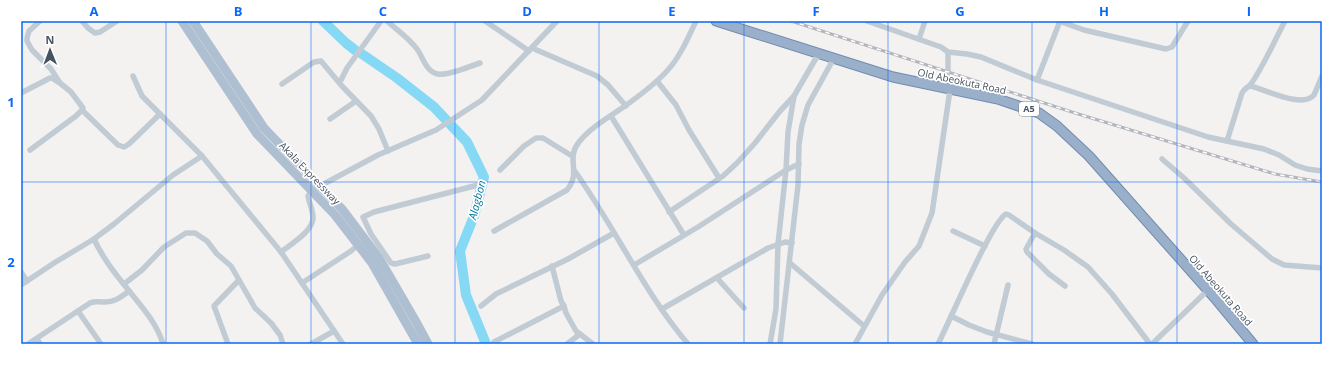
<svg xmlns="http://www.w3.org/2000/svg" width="1343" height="365" font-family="'Open Sans',sans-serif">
  <rect width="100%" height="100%" fill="#f4f1f1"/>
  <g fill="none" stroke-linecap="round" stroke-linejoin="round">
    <!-- river -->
    <g stroke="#86d9f4" stroke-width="10">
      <polyline points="323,21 346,43 355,50"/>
      <polyline points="362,54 397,78 434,107 467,142 484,177 474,216 460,251 466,295 486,344"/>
    </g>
    <defs>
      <polyline id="trunk" points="716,21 893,77 998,99 1039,113 1057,126 1089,156 1214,297 1253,344"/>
    </defs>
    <!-- trunk casing -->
    <use href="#trunk" stroke="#708caf" stroke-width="11"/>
    <!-- minor -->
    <g stroke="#c1cbd4" stroke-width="5.5">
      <polyline points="82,21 88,28 95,33 100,32 117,21"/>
      <path d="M387 21C397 30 409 38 417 49 423 57 426 72 438 74 448 76 470 66 480 63"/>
      <polyline points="485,21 529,51"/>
      <polyline points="867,21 941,47 948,52 967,54 981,57 1037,80 1208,137 1264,149 1279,155 1295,165 1307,169 1322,171"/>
      <polyline points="1059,21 1084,30 1166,49 1172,47 1188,21"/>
      <polyline points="919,39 925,21"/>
      <polyline points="532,48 597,76 608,85 626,106"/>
      <polyline points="133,76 142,96 202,156 281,252 343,344"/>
      <polyline points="1037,80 1060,21"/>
      <polyline points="657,81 676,105 689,130 719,178"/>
      <polyline points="340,82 347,68 381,21"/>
      <polyline points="282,84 314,62 321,61 341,85 371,116 379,129 388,151"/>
      <path d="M1250 86C1265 89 1302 109 1314 95L1322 76"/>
      <polyline points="942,88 948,72 948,52"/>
      <polyline points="21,93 50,78 52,78 58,82"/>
      <polyline points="82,110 118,145 124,147 129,144 160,114"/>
      <polyline points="611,116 684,235"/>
      <polyline points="330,119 356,101"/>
      <path d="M1227 141 1242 93C1244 88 1248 88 1251 84 1264 65 1274 42 1285 21"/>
      <polyline points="30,150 76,116 82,110 83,108 71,92 60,83 51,69 32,50 27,41 27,38 29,31 40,21"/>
      <polyline points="1162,159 1184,178 1231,224 1272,259 1284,265 1322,268"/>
      <polyline points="500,170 524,146 536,138 543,138 572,156"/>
      <path d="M574 170C615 227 643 291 688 344"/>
      <polyline points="320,186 378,155 436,130 482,100 557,21"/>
      <polyline points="669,212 723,176 737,163 755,143 780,111 794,96 819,53"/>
      <path d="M494 231 567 190C582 172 565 159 579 142 591 127 609 117 625 106 639 96 655 84 667 71 680 57 688 38 696 21"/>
      <polyline points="953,231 985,246"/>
      <polyline points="1035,233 1026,249 1027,252 1049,274 1065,286"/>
      <path d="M94 239C103 259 117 276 130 292 143 308 157 324 163 344"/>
      <path d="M281 252C291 244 313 231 313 218 313 210 309 203 308 196L312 191"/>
      <polyline points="428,256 395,264 391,263 371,234 363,217 374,212 478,185"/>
      <polyline points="790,263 864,326"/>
      <polyline points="634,265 698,227 786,170 799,164"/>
      <polyline points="21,272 27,281"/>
      <polyline points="717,278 744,308"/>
      <polyline points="302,283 351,251 358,245"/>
      <polyline points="124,284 142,270 164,247 186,233 195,233 207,241 217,254 231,266 255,308 271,323 280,335 283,344"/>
      <polyline points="21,285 54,263 94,239 114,224 173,175 202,156"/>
      <polyline points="481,306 496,294 568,259 614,233"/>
      <polyline points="564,306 566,313 576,331 593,344"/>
      <polyline points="662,309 768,248 785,242 792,243"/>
      <polyline points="78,311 101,344"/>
      <polyline points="951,316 969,325 987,332 1032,344"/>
      <polyline points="37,339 40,344"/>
      <polyline points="494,342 564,306 561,301 552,266"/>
      <path d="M28 344 90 303C95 301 97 302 103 302 114 303 121 297 129 291"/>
      <polyline points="228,344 214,306 239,280"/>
      <polyline points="311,344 334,331"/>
      <polyline points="567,344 580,334"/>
      <polyline points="770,344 776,309 778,244 786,170 788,132 794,96"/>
      <polyline points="780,344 798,185 799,144 802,125 808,105 834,58"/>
      <polyline points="855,344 882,295 905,262 919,246 932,213 950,90"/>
      <path d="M938 344C949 323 992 221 1006 214L1009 215 1035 233 1064 250 1088 267 1112 294 1150 344"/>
      <polyline points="994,344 1008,285"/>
      <polyline points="1152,344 1207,291"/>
    </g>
    <!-- primary -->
    <g stroke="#afbfd2" stroke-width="9">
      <polyline points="182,21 257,134 335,215 372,263 418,344"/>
      <polyline points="193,21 264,128 342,209 379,258 415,320 428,344"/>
    </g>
    <!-- trunk -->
    <use href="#trunk" stroke="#9ab0ca" stroke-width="9"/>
    <defs>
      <polyline id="rail" points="791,21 1075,113 1275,174 1322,182"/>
    </defs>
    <!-- rail casing -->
    <use href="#rail" stroke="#b3b6bc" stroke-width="3"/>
    <!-- rail -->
    <use href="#rail" stroke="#fff" stroke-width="1.5" stroke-dasharray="4.5" stroke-linecap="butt"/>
  </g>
  <!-- grid -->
  <path fill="none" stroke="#0968f5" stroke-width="1" stroke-opacity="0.55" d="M166 21V344M311 21V344M455 21V344M599 21V344M744 21V344M888 21V344M1032 21V344M1177 21V344M21 182H1322"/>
  <g text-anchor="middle" stroke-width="3.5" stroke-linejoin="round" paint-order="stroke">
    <!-- shield labels -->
    <rect fill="#fff" stroke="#7e8790" stroke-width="1" x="1019" y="102" width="20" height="14" rx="3"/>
    <g font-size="9" font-weight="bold" fill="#475360">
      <text x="1029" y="112">A5</text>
    </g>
    <!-- street labels -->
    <g font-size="10" fill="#475360" stroke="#fff">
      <text transform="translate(962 81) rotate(12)" y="4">Old Abeokuta Road</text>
      <text transform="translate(310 173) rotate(46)" y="4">Akala Expressway</text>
      <text transform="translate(1221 290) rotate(49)" y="4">Old Abeokuta Road</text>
    </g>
    <!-- water labels -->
    <g font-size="11" font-style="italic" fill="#037aa1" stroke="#fff">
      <text transform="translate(477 200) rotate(-76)" y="4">Alagbon</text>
    </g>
  </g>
  <!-- border -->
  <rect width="1343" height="365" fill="none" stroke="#ffffff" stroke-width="44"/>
  <!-- north arrow -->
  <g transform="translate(50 50) rotate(359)" stroke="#ffffff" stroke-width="3" paint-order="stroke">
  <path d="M0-3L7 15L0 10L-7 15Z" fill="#475360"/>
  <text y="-6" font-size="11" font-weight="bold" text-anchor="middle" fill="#475360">N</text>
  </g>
  <rect x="22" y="22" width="1299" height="321" fill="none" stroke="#0968f5" stroke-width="1.5"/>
  <g font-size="13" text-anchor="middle" font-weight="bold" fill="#0968f5">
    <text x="94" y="16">A</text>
    <text x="238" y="16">B</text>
    <text x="383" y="16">C</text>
    <text x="527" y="16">D</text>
    <text x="672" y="16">E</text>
    <text x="816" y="16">F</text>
    <text x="960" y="16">G</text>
    <text x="1104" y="16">H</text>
    <text x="1249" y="16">I</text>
    <text x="11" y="107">1</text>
    <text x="11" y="267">2</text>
  </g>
</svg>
